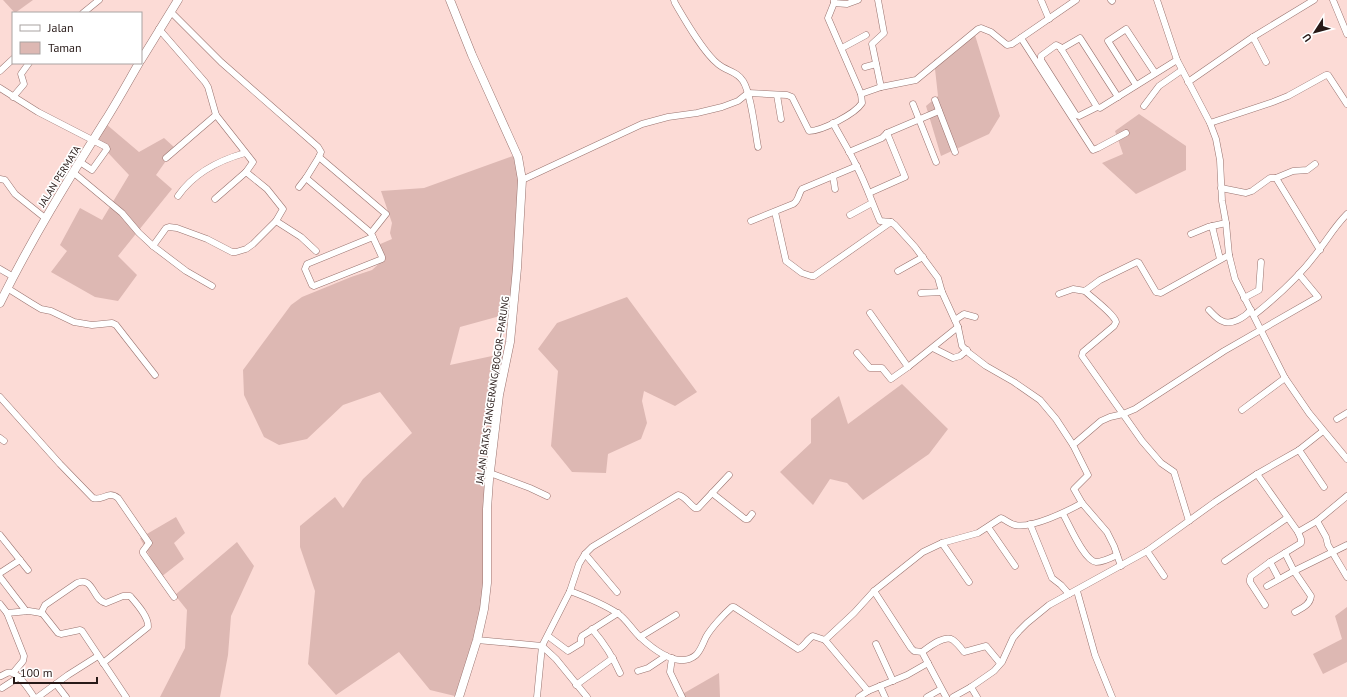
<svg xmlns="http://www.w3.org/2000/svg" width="1347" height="697" font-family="'PT Sans',sans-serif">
  <rect width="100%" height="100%" fill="#fcdbd6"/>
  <!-- green -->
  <g fill="#ddb8b3">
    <polygon points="3,0 33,0 15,13"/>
    <polygon points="974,32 1000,116 989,134 941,156 926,106 938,96 934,60 954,49"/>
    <polygon points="1139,114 1186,146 1186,170 1136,194 1102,163 1123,154 1115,131"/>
    <polygon points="106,124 139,152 164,138 175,148 156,175 172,189 118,256 137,275 118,301 95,297 51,272 67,251 60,245 80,208 102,220 129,175 96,140"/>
    <polygon points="521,153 525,177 515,312 460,327 450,365 506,353 487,504 485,609 459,697 430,690 399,652 336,695 308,664 315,591 300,547 300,526 335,497 343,508 363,479 412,433 380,392 343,405 307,439 279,445 264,437 244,395 243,370 291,305 302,297 351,277 372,270 383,260 378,245 392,239 390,233 392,223 381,191 424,188"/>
    <polygon points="627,297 697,392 675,406 644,391 642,401 647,423 641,439 608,454 606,473 572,472 551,446 558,371 538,349 557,323"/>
    <polygon points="902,384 948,429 929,454 863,500 847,483 830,479 813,505 780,472 811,443 811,419 839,396 848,424"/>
    <polygon points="176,517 185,533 174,543 184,559 161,577 140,538"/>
    <polygon points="237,542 254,566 231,616 228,655 220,697 160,697 185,648 187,610 175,595"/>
    <polygon points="1347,607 1347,662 1323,674 1313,654 1342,639 1335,616"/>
    <polygon points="719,673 720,697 680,697 679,696"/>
  </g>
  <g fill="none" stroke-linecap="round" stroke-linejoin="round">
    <defs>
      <g id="minor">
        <path d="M674 0 675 3C685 20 703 52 718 64 726 71 737 71 743 81 751 93 755 131 758 147"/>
        <polyline points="878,0 884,33 872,44 881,87"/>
        <polyline points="1041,0 1049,19"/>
        <polyline points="1111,0 1112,1"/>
        <polyline points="1157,0 1177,60 1210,123 1216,139 1220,160 1222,201 1226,223 1229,255 1235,279 1285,378 1309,413 1347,459"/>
        <polyline points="1333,0 1347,34"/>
        <polyline points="834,3 847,4 858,0"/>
        <polyline points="171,12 221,62 318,147 321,152 319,157 306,178 371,233"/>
        <polyline points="83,13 99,0"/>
        <polyline points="1253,37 1266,62"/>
        <polyline points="1021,38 1093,150 1098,148 1126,133"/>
        <polyline points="842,48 866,35"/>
        <polyline points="1061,49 1080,38 1118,97"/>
        <polyline points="865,67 876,64"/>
        <polyline points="0,71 13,59"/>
        <polyline points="1188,82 1253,37 1314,0"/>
        <polyline points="1136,85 1108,41 1126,29 1155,73"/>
        <polyline points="0,88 38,112 106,147 107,149 92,170 80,162"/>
        <polyline points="861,94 881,87 916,80 978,29 981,28 991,32 1007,45 1012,44 1076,0"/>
        <polyline points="777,95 781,119"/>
        <polyline points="13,97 24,84 21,74 29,63"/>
        <polyline points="935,100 955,152"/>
        <polyline points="913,104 936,162"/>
        <polyline points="1144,106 1159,86 1182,70"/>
        <polyline points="1097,107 1060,47 1056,45 1041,56 1041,60 1076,115 1079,116 1097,107 1100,108 1177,60"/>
        <path d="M833 123C841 138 850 152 857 167 866 184 872 203 880 221L891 222 895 225 915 247 938 278 942 292 958 327 962 346 969 353 986 366 1014 382 1040 400 1056 419 1073 445"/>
        <polyline points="1210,123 1273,102 1288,96 1326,75 1328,75 1347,104"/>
        <polyline points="849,152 882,138 887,133 939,111"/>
        <polyline points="319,157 386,214 371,233 382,257 382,259 314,286 312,285 305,269 307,264 373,237"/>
        <polyline points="166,158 216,115"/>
        <polyline points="74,173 122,213 139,233 153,246 186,271 212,286"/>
        <polyline points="833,176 835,189"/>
        <polyline points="1276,178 1320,250"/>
        <polyline points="0,179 5,180 15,194 45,218"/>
        <path d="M522 180 642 124 668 117 697 113 722 107 738 101 748 93 787 95 792 97 809 131C822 131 855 114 862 103L861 94 828 18 834 3V0"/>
        <polyline points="299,187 306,178"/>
        <polyline points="1221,188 1246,193 1252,191 1270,178 1276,178 1293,171 1307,170 1315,164"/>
        <polyline points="869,193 905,177 887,133"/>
        <path d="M178 196C194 173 220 160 245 153"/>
        <polyline points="215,199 246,172"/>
        <polyline points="775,212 786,261 802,273 811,276 814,276 891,222"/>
        <polyline points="850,215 872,203"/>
        <polyline points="276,221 301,237 316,251"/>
        <path d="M751 221 793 204C799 201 798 194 802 189L857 166"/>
        <polyline points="1212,226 1220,259"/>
        <polyline points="1191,234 1208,227 1226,223"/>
        <polyline points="153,246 166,228 169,227 177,228 207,239 232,252 236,252 246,249 253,244 276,221 283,209 267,189 246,172 253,162 216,115 208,87 205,82 159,29"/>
        <polyline points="0,269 12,276"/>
        <polyline points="898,271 923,257"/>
        <polyline points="7,288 31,303 41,309 51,311 74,322 92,325 112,323 116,325 155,375"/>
        <path d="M1085 291C1092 298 1114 314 1116 322L1114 326 1083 352 1082 356 1142 441 1161 463 1174 472 1189 521"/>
        <polyline points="921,293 942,292"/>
        <polyline points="1059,294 1073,289 1085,291 1100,280 1137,262 1139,263 1156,292 1161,293 1229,255"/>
        <polyline points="1244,298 1259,290 1261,262"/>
        <path d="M1209 310C1213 314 1217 319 1222 321 1231 326 1245 317 1251 310"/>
        <polyline points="870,313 908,367 958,327"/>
        <path d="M1254 315C1278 296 1301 275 1319 250 1329 237 1335 226 1347 214"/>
        <polyline points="955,320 964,314 975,317"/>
        <polyline points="933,348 953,358 960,356 967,350"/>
        <polyline points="857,353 870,368 882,368 891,379 908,367"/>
        <path d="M0 397 60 464 93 498C104 501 108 490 118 498L149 543 143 551V553L174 597"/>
        <polyline points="1242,410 1285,378"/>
        <polyline points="1337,419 1347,413"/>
        <polyline points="0,438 4,441"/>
        <polyline points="1299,450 1324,487"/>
        <polyline points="490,473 530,488 547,496"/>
        <polyline points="1257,474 1298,532"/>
        <polyline points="712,493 745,519 748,519 752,514"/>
        <polyline points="1347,496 1317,521 1326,537 1328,545 1347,577"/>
        <polyline points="1082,503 1107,532 1114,546 1121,566"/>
        <path d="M1063 514C1069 524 1084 561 1096 562 1103 562 1111 558 1117 555"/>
        <polyline points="1030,524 1052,578 1061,585 1069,594"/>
        <polyline points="988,527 1015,566"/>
        <polyline points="0,535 28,570"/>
        <polyline points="942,543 969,582"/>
        <polyline points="1147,551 1164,576"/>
        <path d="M1285 553 1294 571 1311 596C1310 605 1302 608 1295 612"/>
        <polyline points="585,554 617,592"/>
        <polyline points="1225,561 1287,518"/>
        <polyline points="1270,562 1279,579"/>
        <polyline points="0,573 20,560"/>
        <polyline points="0,577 26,611"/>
        <polyline points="1267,586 1294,571 1347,545"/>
        <path d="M570 591C586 597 602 603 617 613 626 618 632 630 640 637 653 649 678 670 696 655 701 650 703 643 706 637 711 628 724 614 732 607H734L798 649C804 647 807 639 813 636L825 640 868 691 907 675 928 663"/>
        <polyline points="1077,591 1095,655 1112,697"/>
        <polyline points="0,604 7,613 29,611 41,613 43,614 58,633 61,634 80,630 82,631 126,697"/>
        <polyline points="1265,605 1250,582 1250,579 1251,576 1270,562 1301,543 1301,539 1298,532 1317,521"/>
        <polyline points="7,613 24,656 23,661 13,673"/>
        <path d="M41 613 45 605 77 583C94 576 92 600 106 603L123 596H130C137 604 149 617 148 627L103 663"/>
        <path d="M592 629C604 643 613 657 620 673"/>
        <polyline points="548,636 568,651 581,643 581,638 582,636 618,613"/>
        <polyline points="640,637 676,615"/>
        <polyline points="477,640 542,646 556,659 587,697"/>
        <polyline points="825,640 854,613 874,591"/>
        <polyline points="876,644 893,681"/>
        <path d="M922 652C929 647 945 634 953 640 957 643 961 648 964 652L986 646 1000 663"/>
        <polyline points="672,658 670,672 682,697"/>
        <polyline points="638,671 648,668 666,656"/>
        <path d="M1 676C3 675 5 674 7 673 17 669 29 690 34 697"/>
        <polyline points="56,684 66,697"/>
        <polyline points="576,685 613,658"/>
        <polyline points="880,686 885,697"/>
        <polyline points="971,687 977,697"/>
        <polyline points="2,688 19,677"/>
        <polyline points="38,697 68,675 98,656"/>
        <path d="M537 697 542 646 570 591 579 564 585 554 592 547 678 495C685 496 689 504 695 508H698L729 475"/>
        <polyline points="859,697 868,691"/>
        <polyline points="927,697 941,689"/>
        <path d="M946 697 922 652 914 651 911 648 874 591 923 552 942 543 978 533 1001 518C1006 520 1010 524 1015 525 1031 529 1068 511 1082 503L1074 489 1088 475 1073 445 1101 421 1110 417 1123 414 1135 409 1224 351 1318 297 1299 274"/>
        <polyline points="953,697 971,687 994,671 1002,662 1013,638 1019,631 1027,623 1049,605 1147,551 1215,502 1257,474 1299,450 1323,431"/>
      </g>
      <g id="major">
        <polyline points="450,0 472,55 518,157 522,180 517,268 510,342 499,395 489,480 487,509 487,583 484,609 477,640 459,697"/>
        <polyline points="141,60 178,0"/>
        <path d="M0 303C31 240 68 180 105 121 117 102 128 82 139 63"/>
      </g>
    </defs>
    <!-- minor casing -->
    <use href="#minor" stroke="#99736f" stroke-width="7"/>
    <!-- major casing -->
    <use href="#major" stroke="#99736f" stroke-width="9"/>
    <!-- minor -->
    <use href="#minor" stroke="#fff" stroke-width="6"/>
    <!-- major -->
    <use href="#major" stroke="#fff" stroke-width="8"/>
  </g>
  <g text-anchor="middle" stroke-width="3.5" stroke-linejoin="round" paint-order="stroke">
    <!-- street labels -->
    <g font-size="10" fill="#271917" stroke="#fff">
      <text transform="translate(59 176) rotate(-58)" y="4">JALAN PERMATA</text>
      <text transform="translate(492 390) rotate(-82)" y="4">JALAN BATAS TANGERANG/BOGOR–PARUNG</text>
    </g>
  </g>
  <!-- legend -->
  <rect x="12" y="12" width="130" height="52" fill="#ffffff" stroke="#a9a3a2"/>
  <rect x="20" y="25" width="20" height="6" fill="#ffffff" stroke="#a9a3a2"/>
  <text x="48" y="32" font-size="12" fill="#271917">Jalan</text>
  <rect x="20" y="42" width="20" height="12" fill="#ddb8b3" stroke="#a9a3a2"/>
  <text x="48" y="52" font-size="12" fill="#271917">Taman</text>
  <!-- north arrow -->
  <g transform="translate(1315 32) rotate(234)" stroke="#ffffff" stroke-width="3" paint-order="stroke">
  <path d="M0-3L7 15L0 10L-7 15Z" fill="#271917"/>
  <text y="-6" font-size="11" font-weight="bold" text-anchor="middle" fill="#271917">U</text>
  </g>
  <!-- scale -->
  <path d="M14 677v6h83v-6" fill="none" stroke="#271917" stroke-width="2"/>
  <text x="20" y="677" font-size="12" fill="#271917" stroke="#ffffff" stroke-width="3" paint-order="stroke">100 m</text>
</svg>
